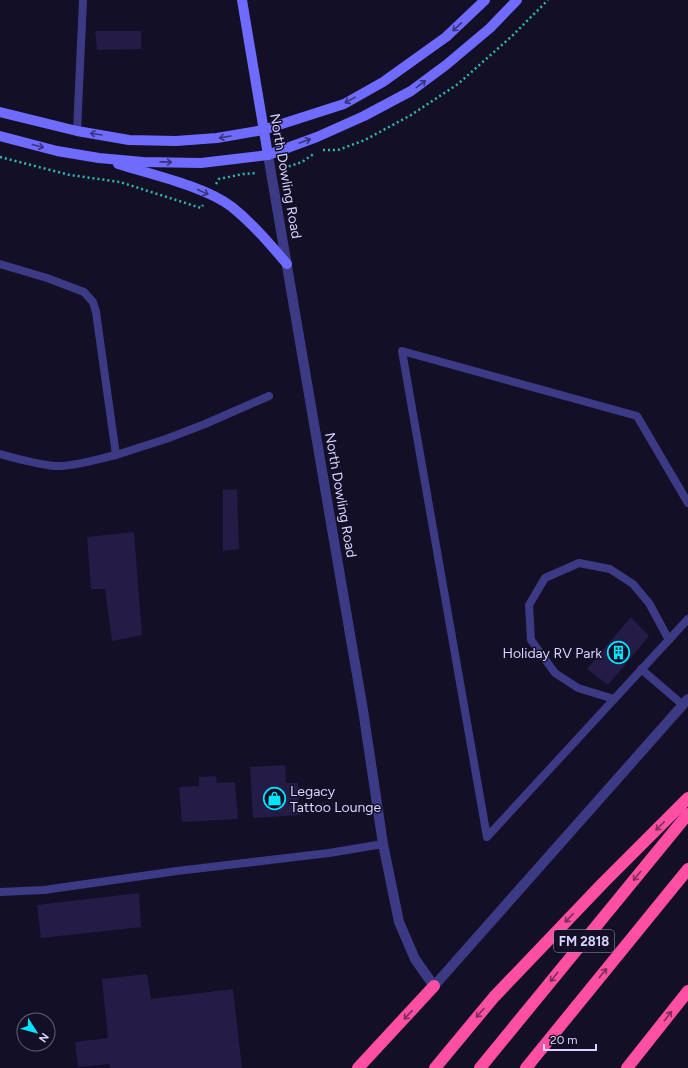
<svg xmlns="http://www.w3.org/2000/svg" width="688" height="1068" font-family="Figtree,sans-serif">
  <rect width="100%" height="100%" fill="#130f26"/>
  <!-- building -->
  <g fill="#241b47">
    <polygon points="95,31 141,31 141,49 97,50"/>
    <polygon points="237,489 239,549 223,551 223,490"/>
    <polygon points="134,532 142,635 112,641 105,589 91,589 87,537"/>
    <polygon points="631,617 649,636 608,685 587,669"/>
    <polygon points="285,765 286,783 298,783 300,815 253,818 250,767"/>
    <polygon points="216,776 217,783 235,782 238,819 182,822 179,787 199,786 199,777"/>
    <polygon points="139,893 141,927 41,938 37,905"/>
    <polygon points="147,974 151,999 233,989 242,1068 110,1068 109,1064 78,1067 75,1042 108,1038 102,979"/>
  </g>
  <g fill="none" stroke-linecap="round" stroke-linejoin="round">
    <!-- path -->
    <g stroke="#2fb8b0" stroke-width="2.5" stroke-dasharray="2 3" stroke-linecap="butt">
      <polyline points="323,150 338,150 365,140 411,115 458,84 512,36 548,0"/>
      <polyline points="0,157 70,175 120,182 201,208 203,205"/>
      <polyline points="284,168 302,162 315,153"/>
      <polyline points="216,184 219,179 243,174 257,173"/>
    </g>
    <!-- lane -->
    <g stroke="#3d3a85" stroke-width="8">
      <polyline points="77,131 83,0"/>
      <path d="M0 264 47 278 84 292 93 302 96 312 116 455C98 459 73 467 55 466 36 464 18 459 0 454"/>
      <polyline points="116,455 166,439 205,424 269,396"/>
      <polyline points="688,503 637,416 402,351 487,837 688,619"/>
      <polyline points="641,669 683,705"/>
      <polyline points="614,699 578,688 555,673 531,640 529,605 545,578 579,563 610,569 633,584 649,603 669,640"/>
      <polyline points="0,892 44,890 177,871 329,853 383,844"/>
    </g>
    <!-- street -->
    <polyline stroke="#3d3a85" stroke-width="10" points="268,155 363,710 383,844 399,922 415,959 434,986 688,699"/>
    <!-- secondary -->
    <g stroke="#6f6bff" stroke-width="10">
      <polyline points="242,0 268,155"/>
      <polyline points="0,112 77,131 129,140 176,141 217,138 263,130 344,104 383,82 446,37 485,0"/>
      <polyline points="0,136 57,151 99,158 143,162 201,163 268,155 317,137 364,116 411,91 446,65 490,28 517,0"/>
      <path d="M118 164C153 175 204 186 232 207 253 224 270 244 287 264"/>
    </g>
    <!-- highway -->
    <g stroke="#ff4fa3" stroke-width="12">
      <polyline points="358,1068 434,986"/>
      <polyline points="435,1068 494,997 603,883 688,798"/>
      <polyline points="480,1068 688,814"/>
      <polyline points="526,1068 688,869"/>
      <polyline points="627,1068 688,991"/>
    </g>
  </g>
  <!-- one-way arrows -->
  <defs><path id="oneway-shaft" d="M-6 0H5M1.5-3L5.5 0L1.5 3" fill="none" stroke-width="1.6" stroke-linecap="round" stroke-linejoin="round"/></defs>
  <g stroke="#38347d">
    <use href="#oneway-shaft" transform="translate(457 27) rotate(137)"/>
    <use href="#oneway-shaft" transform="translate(421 84) rotate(-37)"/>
    <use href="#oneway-shaft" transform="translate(350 100) rotate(151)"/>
    <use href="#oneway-shaft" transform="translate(96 134) rotate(-171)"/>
    <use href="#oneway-shaft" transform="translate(225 137) rotate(170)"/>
    <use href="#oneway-shaft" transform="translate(305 141) rotate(-20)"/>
    <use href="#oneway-shaft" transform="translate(38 146) rotate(15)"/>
    <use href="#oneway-shaft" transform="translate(166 162) rotate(1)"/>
    <use href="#oneway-shaft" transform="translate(203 192) rotate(25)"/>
  </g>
  <g stroke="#7d2c5e">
    <use href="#oneway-shaft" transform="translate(660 826) rotate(135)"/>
    <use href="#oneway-shaft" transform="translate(637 876) rotate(129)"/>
    <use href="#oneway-shaft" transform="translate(569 918) rotate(134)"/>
    <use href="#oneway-shaft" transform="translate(603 973) rotate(-51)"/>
    <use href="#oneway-shaft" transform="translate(554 977) rotate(129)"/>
    <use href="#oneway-shaft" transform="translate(480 1013) rotate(130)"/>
    <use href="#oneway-shaft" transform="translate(408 1015) rotate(133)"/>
    <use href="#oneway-shaft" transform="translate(668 1016) rotate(-52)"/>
  </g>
  <!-- icons -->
  <defs>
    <symbol id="building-ring" viewBox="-11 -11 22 22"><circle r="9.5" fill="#130f26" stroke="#00e5ff" stroke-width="1.5"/><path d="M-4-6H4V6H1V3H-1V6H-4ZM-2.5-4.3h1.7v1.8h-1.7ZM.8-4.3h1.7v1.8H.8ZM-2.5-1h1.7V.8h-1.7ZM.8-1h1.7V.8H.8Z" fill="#00e5ff"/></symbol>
    <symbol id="shop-ring" viewBox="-11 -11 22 22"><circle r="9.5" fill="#130f26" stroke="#00e5ff" stroke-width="1.5"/><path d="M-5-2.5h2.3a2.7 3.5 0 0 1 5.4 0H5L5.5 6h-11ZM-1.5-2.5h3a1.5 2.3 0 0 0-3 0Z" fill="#00e5ff"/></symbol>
  </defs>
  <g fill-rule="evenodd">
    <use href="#building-ring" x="606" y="640" width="25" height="25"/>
    <use href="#shop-ring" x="262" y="786" width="25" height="25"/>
  </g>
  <g text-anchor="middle" stroke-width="3" stroke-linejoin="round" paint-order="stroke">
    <!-- shield labels -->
    <rect fill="#130f26" stroke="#9e99be" stroke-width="1" x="554" y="930" width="60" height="22" rx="3"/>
    <g font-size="13" font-weight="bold" fill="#d9d4ff">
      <text x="584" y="946">FM 2818</text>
    </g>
    <!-- street labels -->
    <g font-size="14" fill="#d9d4ff" stroke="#130f26">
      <text transform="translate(286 176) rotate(80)" y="5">North Dowling Road</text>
      <text transform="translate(341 495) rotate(80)" y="5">North Dowling Road</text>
    </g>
    <!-- poi labels -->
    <g font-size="14" fill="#d9d4ff" stroke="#130f26" text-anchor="end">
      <text x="602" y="658">Holiday RV Park</text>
      <text x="290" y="796" text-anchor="start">Legacy<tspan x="290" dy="16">Tattoo Lounge</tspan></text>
    </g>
  </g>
  <!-- north arrow -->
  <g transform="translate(36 1032) rotate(126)"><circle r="19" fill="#130f26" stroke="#625e7d"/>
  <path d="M0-3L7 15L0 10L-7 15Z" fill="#00e5ff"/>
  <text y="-6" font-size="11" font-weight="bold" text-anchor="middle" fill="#d9d4ff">N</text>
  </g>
  <!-- scale -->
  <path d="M544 1044v6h52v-6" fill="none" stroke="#d9d4ff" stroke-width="2"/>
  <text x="550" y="1044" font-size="12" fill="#d9d4ff" stroke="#130f26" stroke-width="3" paint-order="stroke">20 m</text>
</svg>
